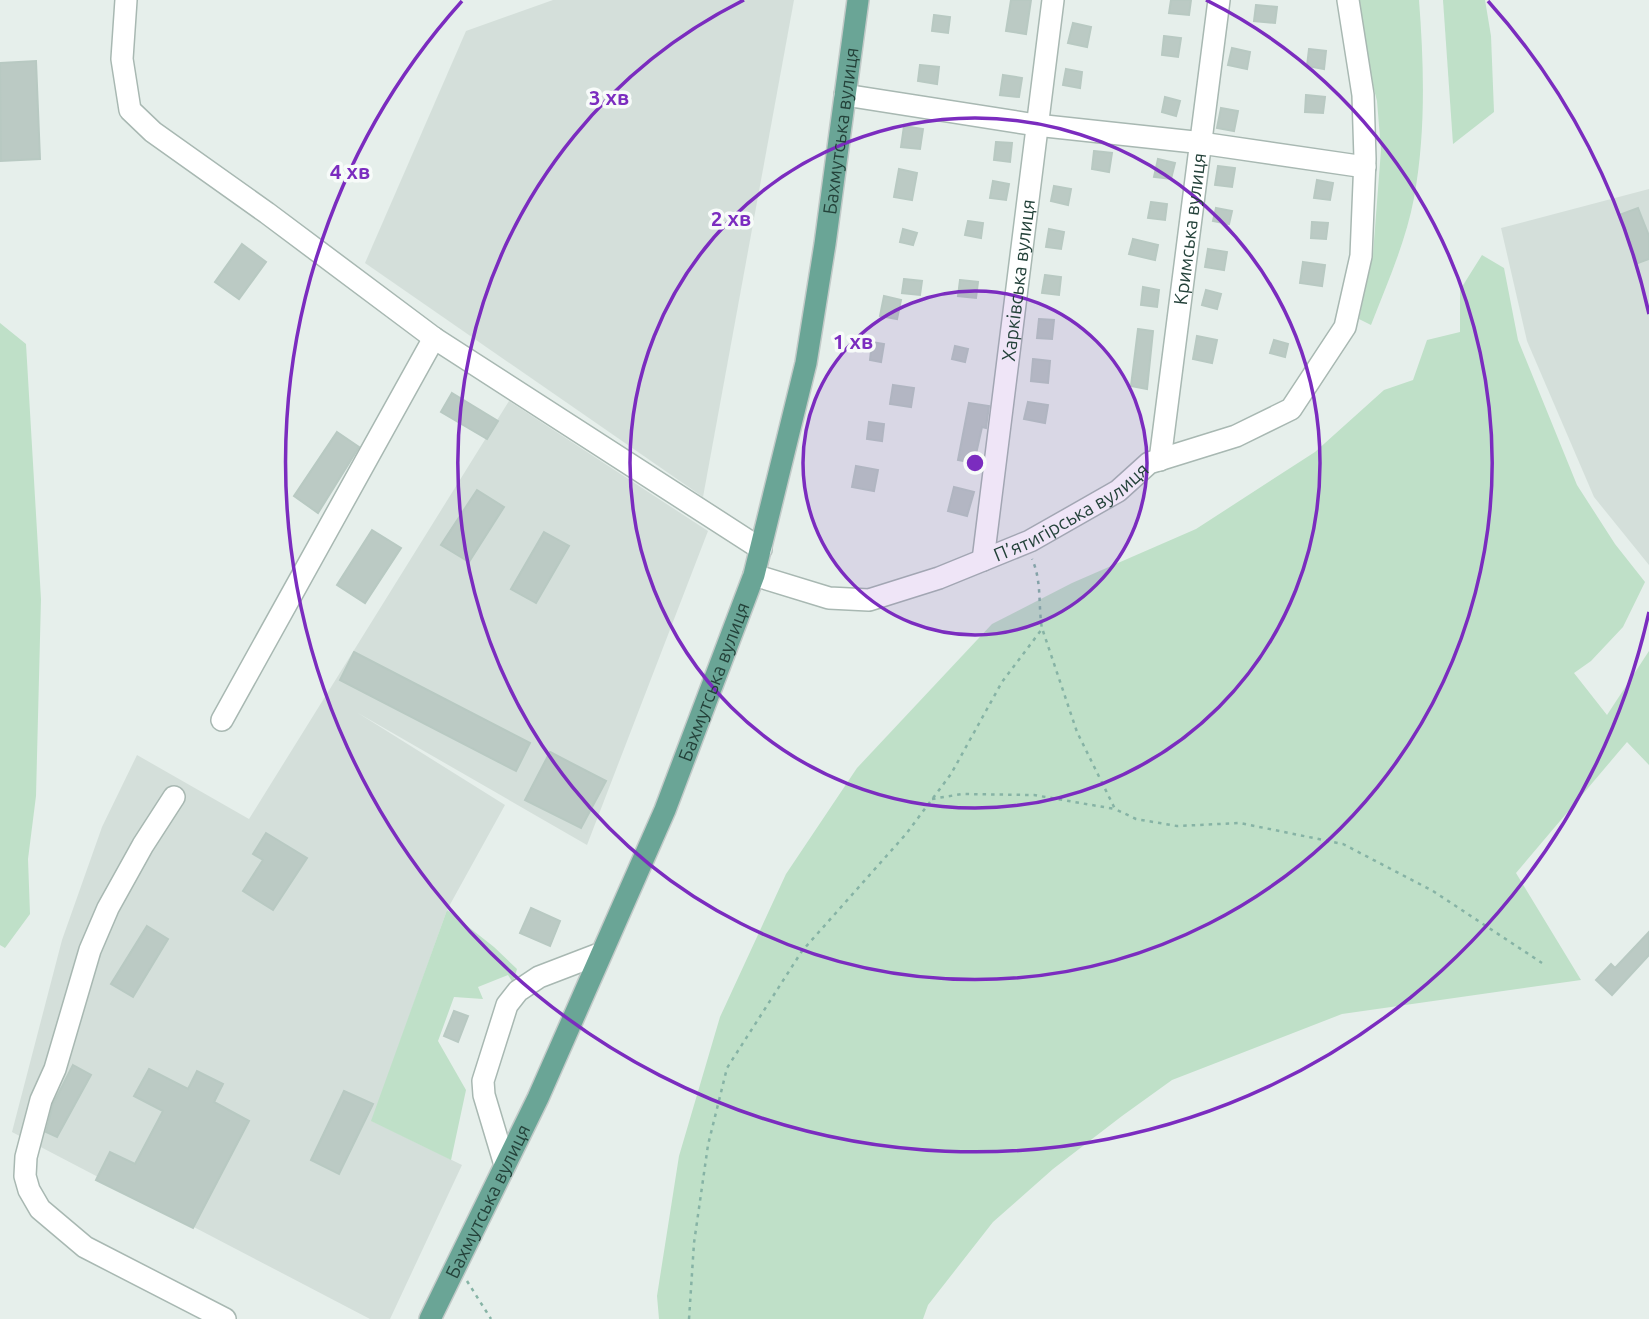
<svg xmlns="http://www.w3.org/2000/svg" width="1649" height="1319" font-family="Ubuntu,sans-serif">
  <rect width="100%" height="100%" fill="#e6efeb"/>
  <!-- built -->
  <g fill="#d4dfda">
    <polygon points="553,0 794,0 703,497 365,263 466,31"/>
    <polygon points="1649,189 1649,565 1594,497 1527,341 1501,228"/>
    <polygon points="509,401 708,531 587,845 358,713 505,805 447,910 372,1121 462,1165 390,1319 370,1319 12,1132 62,940 102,827 137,755 249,819"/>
  </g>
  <!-- green -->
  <g fill="#bfe0c8">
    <path d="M1360 0H1419C1424 65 1426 133 1414 198 1406 241 1387 284 1371 325L1359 319 1373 254 1381 150 1377 101 1361 39Z"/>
    <polygon points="1443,0 1485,0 1491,36 1494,112 1453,144"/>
    <polygon points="1482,255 1504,268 1518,340 1577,485 1615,544 1645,582 1623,627 1591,661 1574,673 1607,715 1649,651 1649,765 1627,742 1516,873 1581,980 1342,1014 1172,1080 1122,1116 1053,1169 993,1222 928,1305 923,1319 659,1319 657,1296 679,1156 720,1017 786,874 857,768 992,624 1072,583 1196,529 1315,452 1384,390 1413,380 1427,340 1460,332 1460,290"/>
    <polygon points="0,323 26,344 41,599 36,796 28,859 30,914 5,948 0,945"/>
    <polygon points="447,910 494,947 517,969 513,983 508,975 478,987 483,999 454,997 438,1041 466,1090 451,1160 371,1121"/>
  </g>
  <!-- building -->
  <g fill="#bbcac4" stroke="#b8c9c2" stroke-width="2">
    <polygon points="1011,0 1031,0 1026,34 1006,31"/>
    <polygon points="1171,0 1191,0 1189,15 1169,13"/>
    <polygon points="1256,5 1277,7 1275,23 1254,21"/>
    <polygon points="934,15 950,17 948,33 932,31"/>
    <polygon points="1073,23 1091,27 1087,47 1068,43"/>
    <polygon points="1164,36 1181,38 1178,57 1162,55"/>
    <polygon points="1232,48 1250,52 1247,69 1228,65"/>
    <polygon points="1309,49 1326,51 1324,69 1307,66"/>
    <polygon points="36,61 40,159 1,161 0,63"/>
    <polygon points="920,65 939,67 937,84 918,81"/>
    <polygon points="1066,69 1082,72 1080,88 1063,85"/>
    <polygon points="1003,75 1022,78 1019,97 1000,95"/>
    <polygon points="1306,95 1325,97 1323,113 1305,112"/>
    <polygon points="1165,97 1180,101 1176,116 1162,112"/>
    <polygon points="1221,108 1238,111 1234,131 1217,128"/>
    <polygon points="904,126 923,129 920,149 901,147"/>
    <polygon points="996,142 1012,143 1010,162 994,160"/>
    <polygon points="1094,151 1112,153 1109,172 1092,169"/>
    <polygon points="1158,159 1175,163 1171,179 1154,177"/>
    <polygon points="1218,166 1235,168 1232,187 1215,185"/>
    <polygon points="899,169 917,173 912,200 894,197"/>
    <polygon points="1317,180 1333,183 1330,200 1314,198"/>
    <polygon points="993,181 1009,184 1006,200 990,198"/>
    <polygon points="1054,186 1071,189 1068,205 1051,201"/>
    <polygon points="1151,202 1167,204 1165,220 1148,218"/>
    <polygon points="1216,208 1232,211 1229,224 1213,221"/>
    <polygon points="1638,208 1649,236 1649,259 1638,263 1619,215"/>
    <polygon points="968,221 983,223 981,238 965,235"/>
    <polygon points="1312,222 1328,223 1326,239 1311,238"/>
    <polygon points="903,229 917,233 913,245 900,242"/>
    <polygon points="1049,229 1064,232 1061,249 1046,247"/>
    <polygon points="1133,239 1158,245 1155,260 1129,254"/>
    <polygon points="242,244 266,262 239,299 215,282"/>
    <polygon points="1208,249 1227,252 1224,270 1205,267"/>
    <polygon points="1303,262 1325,265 1322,286 1300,283"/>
    <polygon points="1045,275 1061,277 1059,295 1042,293"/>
    <polygon points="904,279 922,281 920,295 902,293"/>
    <polygon points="960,280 978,282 976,298 958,296"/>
    <polygon points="1143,287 1159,290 1157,307 1141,305"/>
    <polygon points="1206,290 1221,294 1217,309 1202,305"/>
    <polygon points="884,296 901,300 897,319 880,316"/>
    <polygon points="1039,319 1054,320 1052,339 1037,338"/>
    <polygon points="1138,329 1153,331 1147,389 1131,386"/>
    <polygon points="1197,336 1217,340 1212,363 1193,359"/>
    <polygon points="1274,340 1288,344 1285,357 1270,353"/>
    <polygon points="872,342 884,344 881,362 870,360"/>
    <polygon points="955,346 968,349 965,362 952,359"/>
    <polygon points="1033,359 1050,361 1048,383 1031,381"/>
    <polygon points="893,385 914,388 911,407 890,404"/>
    <polygon points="452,393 498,421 487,439 441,412"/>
    <polygon points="1028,402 1048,405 1045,423 1024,419"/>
    <polygon points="969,403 989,406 986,428 982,427 974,463 958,460"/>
    <polygon points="869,422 884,424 882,441 867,439"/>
    <polygon points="337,432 359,447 318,513 294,496"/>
    <polygon points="856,466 878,470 874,491 852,487"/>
    <polygon points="954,487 974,492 967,516 948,511"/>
    <polygon points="477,490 504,507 469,562 441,545"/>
    <polygon points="372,530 401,548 365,603 337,585"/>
    <polygon points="544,532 569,546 536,603 511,589"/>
    <polygon points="354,652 530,743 516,771 340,680"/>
    <polygon points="550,752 606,781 581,828 525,800"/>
    <polygon points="266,833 307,858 273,910 243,891 263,860 253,854"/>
    <polygon points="531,908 560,921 550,946 520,933"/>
    <polygon points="147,926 168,939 133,997 111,984"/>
    <polygon points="1649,932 1649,955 1612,995 1596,980 1611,964 1615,968"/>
    <polygon points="454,1011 468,1016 458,1042 444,1036"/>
    <polygon points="73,1065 91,1075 57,1137 46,1132 53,1104"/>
    <polygon points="149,1069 188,1089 197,1071 223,1084 214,1102 249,1121 193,1228 96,1180 110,1152 135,1164 163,1111 134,1096"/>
    <polygon points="344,1091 373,1104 339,1174 311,1160"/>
  </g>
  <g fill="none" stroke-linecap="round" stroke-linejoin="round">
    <defs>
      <g id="minor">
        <polyline points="126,0 122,59 130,110 153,132 267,213 434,338 761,549"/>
        <polyline points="845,95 1036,125 1194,142 1365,167"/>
        <path id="s1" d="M1160 460 1219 0"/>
        <path id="s2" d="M983 560 1053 0"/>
        <path id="s3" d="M754 575 829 598 869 600 939 578 1030 541 1118 491 1149 463 1236 436 1291 409 1345 327 1361 256 1365 159 1363 95 1348 0"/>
        <polyline points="222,720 434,338"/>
        <polyline points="174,797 143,845 108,908 90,950 55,1069 41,1100 26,1157 25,1176 29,1190 40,1209 85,1247 225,1319"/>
        <polyline points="505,1165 484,1095 483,1081 507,1005 518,991 539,977 599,954"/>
      </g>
      <g id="major">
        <path id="s4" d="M430 1319 538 1098 665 810 754 575 806 363 825 244 858 0"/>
      </g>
    </defs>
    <!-- minor casing -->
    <use href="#minor" stroke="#a8b8b2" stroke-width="24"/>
    <!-- major casing -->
    <use href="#major" stroke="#c2cac8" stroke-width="24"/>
    <!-- path -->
    <g stroke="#86b3a5" stroke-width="2.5" stroke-dasharray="3.5 5" stroke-linecap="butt">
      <polyline points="1043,631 1077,732 1115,809 1136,819 1177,826 1240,823 1343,844 1433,891 1542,963"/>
      <polyline points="932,799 962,794 1034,795 1115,809"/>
      <polyline points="467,1281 491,1319"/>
      <path d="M689 1319 694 1243 708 1145 727 1068 802 951 906 834 951 774 1002 682 1042 629C1038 605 1042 581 1032 559"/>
    </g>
    <!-- minor -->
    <use href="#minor" stroke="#fff" stroke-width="21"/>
    <!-- major -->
    <use href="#major" stroke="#6aa596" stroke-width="21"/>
  </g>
  <!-- distance rings -->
  <circle cx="975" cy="463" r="172" fill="#7b2cbf" fill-opacity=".12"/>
  <g fill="none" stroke="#7b2cbf" stroke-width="3.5">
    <circle cx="975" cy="463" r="172"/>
    <circle cx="975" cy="463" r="345"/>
    <path d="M1206 0A517 517 0 1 1 744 0"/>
    <path d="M1649 612A690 690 0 1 1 462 1M1488 1A690 690 0 0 1 1649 314"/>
  </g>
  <g text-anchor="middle" stroke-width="7" stroke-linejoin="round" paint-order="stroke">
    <!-- street labels -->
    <g font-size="19" fill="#24423a" stroke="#f7fbf9">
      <text dy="7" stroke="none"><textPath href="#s4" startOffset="1265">Бахмутська вулиця</textPath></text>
      <text dy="7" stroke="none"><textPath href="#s1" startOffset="233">Кримська вулиця</textPath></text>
      <text dy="7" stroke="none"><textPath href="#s2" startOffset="282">Харківська вулиця</textPath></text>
      <text dy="7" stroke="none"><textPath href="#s3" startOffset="340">П’ятигірська вулиця</textPath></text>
      <text dy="7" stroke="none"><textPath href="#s4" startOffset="698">Бахмутська вулиця</textPath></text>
      <text dy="7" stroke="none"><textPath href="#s4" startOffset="131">Бахмутська вулиця</textPath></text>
    </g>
  </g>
  <circle cx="975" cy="463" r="10" fill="#7b2cbf" stroke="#f7fbf9" stroke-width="3.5"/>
  <g font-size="21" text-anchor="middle" font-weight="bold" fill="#7b2cbf" stroke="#f7fbf9" stroke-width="7" stroke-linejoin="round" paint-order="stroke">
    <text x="609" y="105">3 хв</text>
    <text x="350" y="179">4 хв</text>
    <text x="731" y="226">2 хв</text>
    <text x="853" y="349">1 хв</text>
  </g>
</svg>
